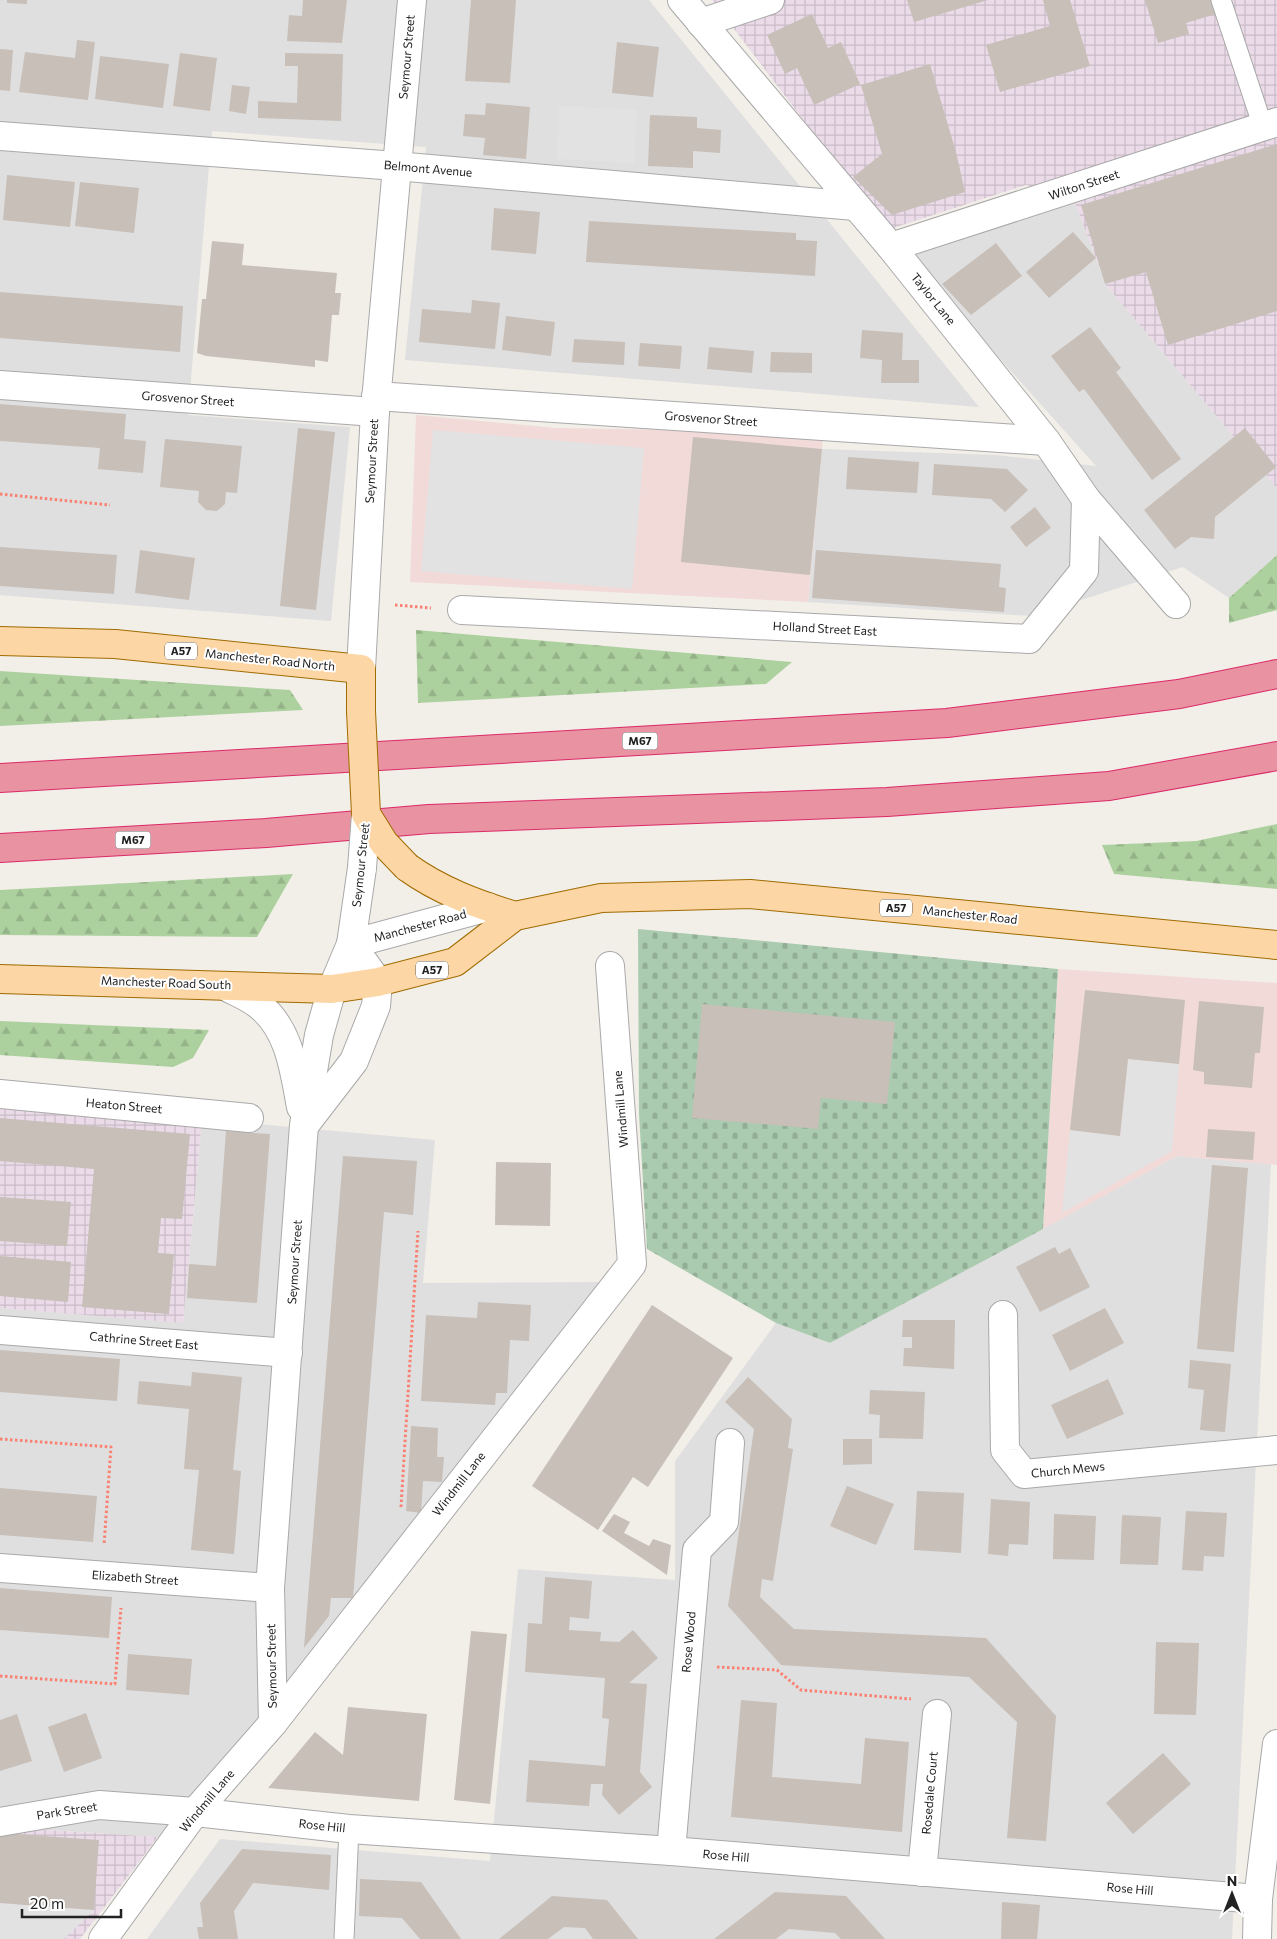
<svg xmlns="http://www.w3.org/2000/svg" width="1277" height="1939" font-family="Commissioner,sans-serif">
  <defs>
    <pattern id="industrial-grid" width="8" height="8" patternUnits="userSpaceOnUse" patternTransform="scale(1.25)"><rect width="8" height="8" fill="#ebdbe8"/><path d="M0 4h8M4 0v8" fill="none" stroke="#c9bcc7"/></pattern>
    <pattern id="forest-firs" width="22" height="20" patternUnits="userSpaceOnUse" patternTransform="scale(1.25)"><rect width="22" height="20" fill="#add19e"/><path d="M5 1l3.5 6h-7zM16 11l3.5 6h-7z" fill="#95b388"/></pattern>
    <pattern id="cemetery-stones" width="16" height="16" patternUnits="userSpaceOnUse" patternTransform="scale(1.25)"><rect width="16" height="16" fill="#aacbaf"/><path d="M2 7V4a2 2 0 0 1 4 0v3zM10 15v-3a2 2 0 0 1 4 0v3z" fill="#92ae96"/></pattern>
  </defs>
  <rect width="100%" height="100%" fill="#f2efe9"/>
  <!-- residential -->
  <g fill="#e0dfdf">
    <polygon points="0,0 649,0 979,407 405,360 426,147 212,131 188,415 350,427 331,621 0,595"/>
    <polygon points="1073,197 1106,285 1277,488 1277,555 1229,598 1183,567 1032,616 808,602 822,449 995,455 1096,466 906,254"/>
    <polygon points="202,1119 435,1140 423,1283 601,1282 289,1688 193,1801 158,1837 0,1827 0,1308 183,1322"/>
    <polygon points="1177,1156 1271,1164 1232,1939 147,1939 220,1839 490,1861 518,1569 675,1580 675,1461 776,1323 830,1343"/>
  </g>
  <!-- commercial -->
  <g fill="#f2dad9">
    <polygon points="416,415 557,428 676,430 823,438 808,602 410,582"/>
    <polygon points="1058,969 1277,983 1277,1165 1177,1156 1043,1229"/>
  </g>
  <!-- industrial -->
  <g fill="url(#industrial-grid)">
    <polygon points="712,0 1277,0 1277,488 1106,285 1073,197 1026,185 887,230"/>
    <polygon points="0,1103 202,1119 183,1323 0,1308"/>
    <polygon points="0,1827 158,1837 80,1939 0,1939"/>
  </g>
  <!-- forest -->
  <g fill="url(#forest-firs)">
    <polygon points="1277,555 1277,610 1229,623 1229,598"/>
    <polygon points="416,630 792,662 766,684 418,703"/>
    <polygon points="0,671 290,690 303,710 0,726"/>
    <polygon points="1277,824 1277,889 1114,874 1102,845 1196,841"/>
    <polygon points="293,874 257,937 0,935 0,890"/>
    <polygon points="0,1021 209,1030 193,1058 173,1067 0,1055"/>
  </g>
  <!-- cemetery -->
  <polygon fill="url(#cemetery-stones)" points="638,929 1058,969 1043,1229 830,1343 776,1323 647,1249 639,1114"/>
  <!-- parking -->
  <g fill="#e2e2e2">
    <polygon points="559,106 637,110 634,163 557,159"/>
    <polygon points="433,430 644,448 632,589 421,571"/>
    <polygon points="1128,1059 1179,1064 1172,1151 1062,1213 1070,1130 1120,1136"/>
    <polygon points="0,1903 94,1910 64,1939 0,1939"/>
  </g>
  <!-- building -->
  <g fill="#c7bfb8">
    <polygon points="7,0 27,0 27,4 7,3"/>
    <polygon points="303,0 347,0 342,43 287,41 289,15 302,16"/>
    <polygon points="471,0 516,0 510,83 465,81"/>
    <polygon points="907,0 988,0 914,22"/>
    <polygon points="1043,0 1070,0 1090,66 1000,92 986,45 1050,26"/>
    <polygon points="1145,0 1212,0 1216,14 1186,23 1189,34 1158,43"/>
    <polygon points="812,14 828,48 841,42 860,84 814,105 797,68 785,74 767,35"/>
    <polygon points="77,40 95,42 88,100 19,92 25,52 75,58"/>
    <polygon points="617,42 659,47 653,97 612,93"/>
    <polygon points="0,49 13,50 10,91 0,90"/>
    <polygon points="180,53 217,58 210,111 173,106"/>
    <polygon points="285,53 343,54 341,121 258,118 258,101 297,103 298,66 285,66"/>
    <polygon points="100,56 169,64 163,108 95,99"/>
    <polygon points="930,64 956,152 965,192 892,215 853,177 882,154 861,85"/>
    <polygon points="232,85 250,87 246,114 229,111"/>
    <polygon points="486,103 530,107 526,159 483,155 485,138 463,136 465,114 485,115"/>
    <polygon points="650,115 697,117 697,128 721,130 720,153 693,151 693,168 648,166"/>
    <polygon points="1277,144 1277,311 1168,345 1146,272 1105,284 1081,205"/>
    <polygon points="7,175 75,182 70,227 3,220"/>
    <polygon points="80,182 139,188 134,233 75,226"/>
    <polygon points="494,208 540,212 536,254 491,250"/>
    <polygon points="589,221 796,233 796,240 817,241 815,276 586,262"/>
    <polygon points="1073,232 1096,258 1049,298 1026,272"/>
    <polygon points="212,241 244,244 242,265 337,273 335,293 341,293 339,315 332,315 328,362 315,360 315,367 206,356 197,353 202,299 206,299"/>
    <polygon points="996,243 1022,276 971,315 942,284"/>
    <polygon points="0,292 183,306 180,352 0,338"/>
    <polygon points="472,300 500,303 495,349 419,342 422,309 471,313"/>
    <polygon points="506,316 555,322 551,356 502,350"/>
    <polygon points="1090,327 1121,368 1116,372 1181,459 1152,480 1084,389 1079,392 1051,356"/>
    <polygon points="862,330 903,333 902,360 919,360 919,383 881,383 882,360 860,358"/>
    <polygon points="574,339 625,342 624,365 572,362"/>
    <polygon points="640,343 682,346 680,369 638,366"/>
    <polygon points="709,347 754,351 752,373 707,369"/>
    <polygon points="771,352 812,353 812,373 770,372"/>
    <polygon points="0,404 126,414 124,439 146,441 143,473 98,469 100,448 0,441"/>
    <polygon points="298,428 335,432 316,610 280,606"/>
    <polygon points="1245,428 1276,467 1215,517 1214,539 1191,537 1175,549 1144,510"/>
    <polygon points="693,437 822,449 810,575 681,562"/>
    <polygon points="165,439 242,446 237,493 226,492 225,504 217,511 206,510 198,502 199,491 160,487"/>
    <polygon points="848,457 919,462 917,493 846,489"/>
    <polygon points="934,464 1007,469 1028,490 1005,512 991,499 932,495"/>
    <polygon points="1035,507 1051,528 1026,547 1010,527"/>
    <polygon points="0,547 117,555 114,594 0,586"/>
    <polygon points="140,550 195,558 189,600 135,593"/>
    <polygon points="816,550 1001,564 999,587 1006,588 1004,612 812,598"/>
    <polygon points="1085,990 1185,1000 1179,1064 1128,1059 1120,1136 1070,1130"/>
    <polygon points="1199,1001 1264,1007 1260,1053 1255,1053 1252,1088 1204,1084 1204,1072 1193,1070"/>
    <polygon points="702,1004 895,1022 887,1104 821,1098 818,1129 692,1118"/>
    <polygon points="0,1118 190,1134 182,1219 161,1218 158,1253 174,1254 169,1314 82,1307 94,1169 0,1161"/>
    <polygon points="1208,1129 1255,1132 1253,1160 1206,1157"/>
    <polygon points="226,1131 270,1134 257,1303 187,1298 189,1264 216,1266"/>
    <polygon points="343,1156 417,1161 413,1215 384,1212 353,1598 331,1598 329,1616 304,1648"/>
    <polygon points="496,1162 551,1163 550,1226 495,1225"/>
    <polygon points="1212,1165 1248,1168 1234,1352 1197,1349"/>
    <polygon points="0,1197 71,1202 67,1246 0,1241"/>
    <polygon points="1055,1247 1059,1254 1070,1248 1090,1287 1040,1312 1016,1267"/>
    <polygon points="0,1256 71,1262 68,1302 0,1296"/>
    <polygon points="478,1302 531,1305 529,1341 510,1340 507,1393 496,1393 495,1405 421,1401 426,1315 477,1318"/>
    <polygon points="652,1305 733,1358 648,1487 633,1477 598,1530 532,1486"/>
    <polygon points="1105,1308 1124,1343 1070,1371 1052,1335"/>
    <polygon points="903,1320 955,1320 954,1369 903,1366 904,1348 912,1348 912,1337 902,1337"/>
    <polygon points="0,1350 120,1359 117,1401 0,1392"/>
    <polygon points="1190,1360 1231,1364 1225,1432 1200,1430 1204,1390 1188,1388"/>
    <polygon points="192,1372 242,1377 233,1470 241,1471 234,1554 191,1550 199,1470 184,1469 189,1409 137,1404 139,1381 191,1386"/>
    <polygon points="748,1377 792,1419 788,1448 793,1449 773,1581 762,1579 760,1597 794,1629 986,1638 1056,1716 1046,1841 1007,1838 1017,1722 969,1677 781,1665 728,1606 754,1429 725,1402"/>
    <polygon points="1108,1379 1124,1414 1067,1439 1051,1405"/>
    <polygon points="870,1390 925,1392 923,1439 879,1438 880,1415 869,1414"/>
    <polygon points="411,1426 438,1428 437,1457 444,1457 442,1482 423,1481 421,1513 406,1511"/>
    <polygon points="843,1439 872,1439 872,1464 843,1465"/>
    <polygon points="847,1486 894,1504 876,1545 830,1526"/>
    <polygon points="0,1488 97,1496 93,1542 0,1535"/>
    <polygon points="917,1491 964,1493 961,1553 914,1550"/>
    <polygon points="991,1499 1030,1502 1028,1545 1009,1544 1008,1556 988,1554"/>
    <polygon points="1186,1511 1227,1513 1224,1557 1204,1556 1203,1571 1182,1570"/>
    <polygon points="614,1514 630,1522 624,1533 649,1546 653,1539 671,1545 667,1575 602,1531"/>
    <polygon points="1054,1514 1096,1516 1094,1560 1053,1559"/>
    <polygon points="1122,1515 1161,1517 1158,1565 1120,1564"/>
    <polygon points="545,1577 592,1581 589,1619 570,1617 569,1630 601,1632 600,1641 619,1642 633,1630 658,1658 629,1683 647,1684 640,1772 652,1787 619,1815 602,1795 603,1784 591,1784 589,1806 526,1802 529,1760 605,1766 609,1719 602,1718 605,1678 525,1672 528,1623 542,1624"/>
    <polygon points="0,1588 112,1597 109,1638 0,1630"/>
    <polygon points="471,1631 507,1634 490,1804 454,1800"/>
    <polygon points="1156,1642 1199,1643 1196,1715 1154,1714"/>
    <polygon points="128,1654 192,1659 189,1695 126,1690"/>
    <polygon points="741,1700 777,1703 772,1777 861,1784 865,1738 909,1742 902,1832 731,1817"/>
    <polygon points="348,1707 427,1714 419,1801 268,1788 315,1732 343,1755"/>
    <polygon points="86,1713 102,1758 64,1772 48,1727"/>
    <polygon points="17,1714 32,1761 0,1771 0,1720"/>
    <polygon points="1163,1753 1191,1784 1133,1834 1106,1803"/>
    <polygon points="0,1833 99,1840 94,1910 0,1903"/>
    <polygon points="242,1849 331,1855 329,1890 253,1883 234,1911 238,1939 199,1939 197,1927 203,1927 200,1903"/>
    <polygon points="360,1879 421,1882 461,1939 420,1939 402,1918 359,1916"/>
    <polygon points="775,1892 846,1896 885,1939 841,1939 835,1933 789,1929 776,1939 714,1939"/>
    <polygon points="552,1896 607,1900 638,1939 593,1939 585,1928 564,1927 548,1939 499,1939"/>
    <polygon points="1002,1902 1040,1905 1037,1939 1001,1939"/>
  </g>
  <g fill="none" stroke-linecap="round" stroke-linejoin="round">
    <defs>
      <g id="service">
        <polyline points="1221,0 1263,127"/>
        <polyline points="344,1939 349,1829"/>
      </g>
      <g id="minor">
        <polyline points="682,0 891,247 1046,441 1086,499 1176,604"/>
        <polyline points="701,23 770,0"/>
        <polyline points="0,136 396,166 855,206"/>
        <polyline points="891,247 1277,122"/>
        <polyline points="0,385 375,412"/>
        <polyline points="376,396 1046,441"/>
        <polyline points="462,610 1029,639 1084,571 1086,499"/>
        <polyline points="0,1094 249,1118"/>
        <polyline points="1003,1315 1005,1450 1024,1474 1277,1450"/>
        <polyline points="0,1330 288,1353"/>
        <polyline points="0,1568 270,1588"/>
        <polyline points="273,1723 632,1264 610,966"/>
        <polyline points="0,1822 99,1805 195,1812 349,1829 671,1851 1258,1899"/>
        <polyline points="671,1851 697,1550 724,1522 730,1443"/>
        <polyline points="922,1872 937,1714"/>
        <polyline points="1257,1939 1258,1899 1277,1744"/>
      </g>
      <g id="tertiary">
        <polyline points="361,669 375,412 412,0"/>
        <path d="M225 986C236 992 249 997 259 1005 290 1030 294 1070 301 1107"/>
        <polyline points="307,1122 354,1061 376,1006 378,982 351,944 488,907"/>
        <polyline points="103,1939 195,1812 273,1723 270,1588 304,1125 319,1035 332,989 351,944 362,868"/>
      </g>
      <g id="primary">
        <polyline points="0,641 115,644 361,669 361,711"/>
        <path d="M407 867C440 891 477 904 515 916"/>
        <polyline points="0,979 332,989 378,982 455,962 515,916 601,898 750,894 1277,945"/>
      </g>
      <g id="motorway">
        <polyline points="0,778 947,723 1179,694 1277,674"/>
        <polyline points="0,848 266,833 429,819 887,802 1109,786 1277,756"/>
      </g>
    </defs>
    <!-- service casing -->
    <use href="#service" stroke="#a9a9a9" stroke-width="21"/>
    <!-- minor casing -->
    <use href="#minor" stroke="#a9a9a9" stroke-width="30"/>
    <!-- tertiary casing -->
    <use href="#tertiary" stroke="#a9a9a9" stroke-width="30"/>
    <!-- primary casing -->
    <use href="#primary" stroke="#a06b00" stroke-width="30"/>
    <!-- motorway casing -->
    <use href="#motorway" stroke="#dc2a67" stroke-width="30"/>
    <!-- path -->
    <g stroke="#fa8072" stroke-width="3" stroke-dasharray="2.5 2.5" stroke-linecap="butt">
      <polyline points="0,494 110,505"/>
      <polyline points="395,605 431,608"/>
      <polyline points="0,1439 111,1447 104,1545"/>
      <polyline points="401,1507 418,1231"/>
      <polyline points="717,1667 777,1670 801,1690 911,1699"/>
      <polyline points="0,1676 115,1684 121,1608"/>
    </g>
    <!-- service -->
    <use href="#service" stroke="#fff" stroke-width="19"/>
    <!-- minor -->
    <use href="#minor" stroke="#fff" stroke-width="28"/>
    <!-- tertiary -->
    <use href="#tertiary" stroke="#fff" stroke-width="28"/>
    <!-- primary -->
    <use href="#primary" stroke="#fcd6a4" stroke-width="28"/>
    <!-- motorway -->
    <use href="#motorway" stroke="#e892a2" stroke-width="28"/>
    <defs>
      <polyline id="tertiary-bridge" points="362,868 366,814"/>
      <polyline id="primary-bridge" points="361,711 366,814 384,843 407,867"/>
    </defs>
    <!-- tertiary-bridge casing -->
    <use href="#tertiary-bridge" stroke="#a9a9a9" stroke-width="30" stroke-linecap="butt"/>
    <!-- primary-bridge casing -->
    <use href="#primary-bridge" stroke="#a06b00" stroke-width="30" stroke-linecap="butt"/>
    <!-- tertiary-bridge -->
    <use href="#tertiary-bridge" stroke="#fff" stroke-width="28"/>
    <!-- primary-bridge -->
    <use href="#primary-bridge" stroke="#fcd6a4" stroke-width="28"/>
  </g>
  <g text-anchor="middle" stroke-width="4" stroke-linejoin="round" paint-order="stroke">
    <!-- shield labels -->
    <g fill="#fff" stroke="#646464" stroke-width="1">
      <rect x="165" y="642.5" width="32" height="17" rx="4"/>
      <rect x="622.5" y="732.5" width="35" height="17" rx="4"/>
      <rect x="115.5" y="831.5" width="35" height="17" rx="4"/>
      <rect x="880" y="899.5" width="32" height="17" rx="4"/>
      <rect x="416" y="961.5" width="32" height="17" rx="4"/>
    </g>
    <g font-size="11" font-weight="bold" fill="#222">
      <text x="181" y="655">A57</text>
      <text x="640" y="745">M67</text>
      <text x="133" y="844">M67</text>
      <text x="896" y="912">A57</text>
      <text x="432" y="974">A57</text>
    </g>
    <!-- street labels -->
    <g font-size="12" fill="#222" stroke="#fff">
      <text transform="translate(407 57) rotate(-85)" y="4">Seymour Street</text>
      <text transform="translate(428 169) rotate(5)" y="4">Belmont Avenue</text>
      <text transform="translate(1084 185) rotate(-18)" y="4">Wilton Street</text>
      <text transform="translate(933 299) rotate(51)" y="4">Taylor Lane</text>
      <text transform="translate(188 399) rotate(4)" y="4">Grosvenor Street</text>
      <text transform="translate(711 419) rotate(4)" y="4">Grosvenor Street</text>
      <text transform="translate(372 461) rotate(-87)" y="4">Seymour Street</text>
      <text transform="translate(825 629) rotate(3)" y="4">Holland Street East</text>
      <text transform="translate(270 660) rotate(6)" y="4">Manchester Road North</text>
      <text transform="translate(361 865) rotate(-84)" y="4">Seymour Street</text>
      <text transform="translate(970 915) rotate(6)" y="4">Manchester Road</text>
      <text transform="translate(420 926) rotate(-15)" y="4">Manchester Road</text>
      <text transform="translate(166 983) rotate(2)" y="4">Manchester Road South</text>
      <text transform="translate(124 1106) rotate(5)" y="4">Heaton Street</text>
      <text transform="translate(621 1109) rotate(-95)" y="4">Windmill Lane</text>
      <text transform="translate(295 1262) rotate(-86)" y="4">Seymour Street</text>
      <text transform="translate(144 1341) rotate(5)" y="4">Cathrine Street East</text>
      <text transform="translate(1068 1470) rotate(-6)" y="4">Church Mews</text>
      <text transform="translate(459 1484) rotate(-52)" y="4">Windmill Lane</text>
      <text transform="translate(135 1578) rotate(4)" y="4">Elizabeth Street</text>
      <text transform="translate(689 1642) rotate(-85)" y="4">Rose Wood</text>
      <text transform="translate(272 1666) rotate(-91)" y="4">Seymour Street</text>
      <text transform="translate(930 1793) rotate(-85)" y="4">Rosedale Court</text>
      <text transform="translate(207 1801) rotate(-50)" y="4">Windmill Lane</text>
      <text transform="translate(67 1811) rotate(-9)" y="4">Park Street</text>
      <text transform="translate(322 1826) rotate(6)" y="4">Rose Hill</text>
      <text transform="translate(726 1856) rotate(5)" y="4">Rose Hill</text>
      <text transform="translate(1130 1889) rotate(5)" y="4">Rose Hill</text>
    </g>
  </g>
  <!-- north arrow -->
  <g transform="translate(1232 1894)" stroke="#ffffff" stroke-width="4" paint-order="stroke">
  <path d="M0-4L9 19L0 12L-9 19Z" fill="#222222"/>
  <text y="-8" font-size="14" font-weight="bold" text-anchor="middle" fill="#222222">N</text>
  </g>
  <!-- scale -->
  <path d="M22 1909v8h99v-8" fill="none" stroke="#222222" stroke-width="2.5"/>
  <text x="30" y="1909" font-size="15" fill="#222222" stroke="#ffffff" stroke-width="4" paint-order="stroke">20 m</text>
</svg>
